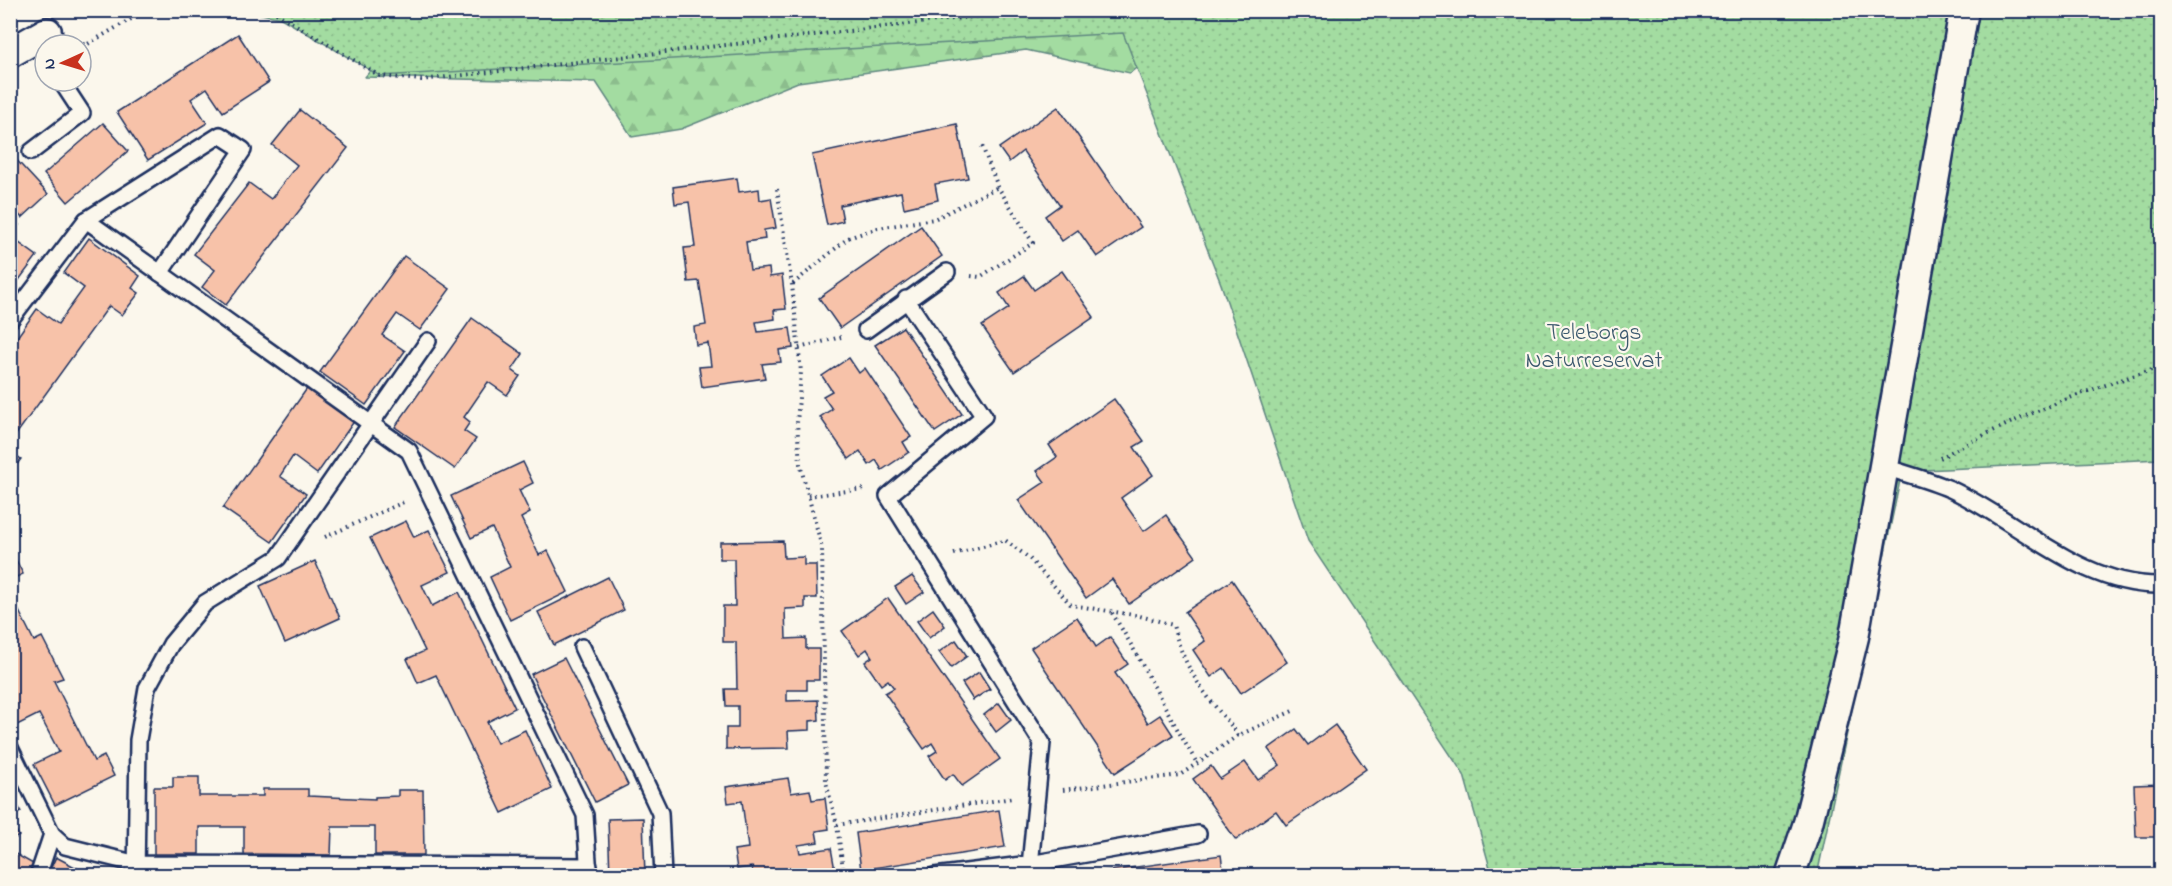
<svg xmlns="http://www.w3.org/2000/svg" width="2172" height="886" font-family="'Indie Flower',sans-serif">
  <defs>
    <pattern id="forest-firs" width="22" height="20" patternUnits="userSpaceOnUse" patternTransform="scale(1.5)"><rect width="22" height="20" fill="#a3dca1"/><path d="M5 1l3.5 6h-7zM16 11l3.5 6h-7z" fill="#8cbd8d"/></pattern>
    <pattern id="park-dots" width="8" height="8" patternUnits="userSpaceOnUse" patternTransform="scale(1.5)"><rect width="8" height="8" fill="#a3dca1"/><path d="M2 2h.1M6 6h.1" fill="none" stroke="#8cbd8d" stroke-width="1.8" stroke-linecap="round"/></pattern>
  </defs>
  <rect width="100%" height="100%" fill="#fbf7ec"/>
  <filter id="ink" filterUnits="userSpaceOnUse"><feTurbulence type="fractalNoise" baseFrequency=".0167" numOctaves="2"/><feDisplacementMap in="SourceGraphic" scale="12" xChannelSelector="R" yChannelSelector="G"/><feConvolveMatrix kernelMatrix="1 2 1 2 8 2 1 2 1" color-interpolation-filters="sRGB"/></filter>
  <g filter="url(#ink)">
    <!-- forest -->
    <polygon fill="url(#forest-firs)" stroke="#5f8680" stroke-width="1.5" points="961,10 1176,36 1130,73 1026,50 798,82 681,129 632,137 596,82 365,77 386,52"/>
    <!-- park -->
    <polygon fill="url(#park-dots)" stroke="#5f8680" stroke-width="1.5" points="247,11 2161,11 2161,459 1902,471 1818,871 1794,876 1492,875 1464,775 1308,541 1221,284 1123,33 380,76 281,18"/>
    <!-- building -->
    <g fill="#f7c2a9" stroke="#1b2f5e" stroke-width="1.5">
      <polygon points="238,34 269,82 223,112 207,88 191,99 207,123 148,160 117,112"/>
      <polygon points="1058,107 1141,227 1097,257 1078,230 1062,241 1045,216 1060,205 1023,151 1009,162 999,148"/>
      <polygon points="300,110 348,148 226,305 202,287 215,270 194,254 249,183 271,199 297,165 272,145"/>
      <polygon points="103,123 128,151 68,202 44,174"/>
      <polygon points="957,124 968,178 935,184 938,200 904,208 901,192 840,205 843,221 827,225 812,155"/>
      <polygon points="10,153 48,194 22,218 10,205"/>
      <polygon points="737,178 739,192 759,189 760,200 771,198 776,228 764,230 765,239 746,242 750,270 769,268 770,277 782,275 786,309 774,310 775,319 756,322 758,332 790,328 793,348 779,350 781,362 762,364 765,378 702,387 699,367 711,366 708,343 696,345 694,327 706,325 699,281 688,282 684,248 695,247 689,202 675,204 673,187"/>
      <polygon points="10,219 19,225 11,237 37,256 10,292"/>
      <polygon points="921,226 942,256 840,328 819,298"/>
      <polygon points="89,238 140,276 132,288 139,293 122,315 109,306 10,443 10,347 37,309 58,324 84,288 64,273"/>
      <polygon points="404,256 450,289 420,330 397,314 382,335 405,351 366,405 320,372"/>
      <polygon points="1062,271 1094,317 1014,372 982,326 1009,308 999,293 1024,276 1034,290"/>
      <polygon points="472,318 523,354 512,370 520,376 507,395 488,382 464,417 470,422 464,431 476,439 455,469 395,427"/>
      <polygon points="903,327 962,414 935,432 875,345"/>
      <polygon points="849,358 859,373 865,368 911,437 903,442 909,452 882,470 876,460 869,465 860,451 849,459 820,417 832,409 823,396 832,391 822,376"/>
      <polygon points="308,387 355,420 317,474 293,456 280,476 306,494 272,542 223,508"/>
      <polygon points="1114,399 1144,441 1134,447 1153,475 1121,498 1144,531 1166,515 1196,557 1129,604 1112,579 1086,598 1018,500 1045,482 1037,471 1057,457 1049,445"/>
      <polygon points="10,451 21,459 10,474"/>
      <polygon points="523,462 533,483 519,490 530,513 521,518 539,555 548,551 568,592 510,620 490,577 510,567 492,528 471,538 451,496"/>
      <polygon points="406,521 414,537 429,530 450,572 422,585 432,606 459,592 515,708 487,722 497,743 525,730 552,789 502,813 436,675 418,683 407,659 425,651 370,538"/>
      <polygon points="783,541 784,558 804,557 804,565 816,565 817,598 805,598 805,608 785,609 786,639 806,638 806,649 819,649 819,680 807,680 807,690 787,690 787,701 818,700 819,720 810,721 810,730 788,731 789,748 726,749 726,728 738,728 738,706 726,706 725,689 737,689 736,642 723,642 723,606 735,606 734,559 720,559 720,542"/>
      <polygon points="10,548 23,574 10,580"/>
      <polygon points="315,561 340,618 285,643 260,586"/>
      <polygon points="912,576 924,592 906,604 895,587"/>
      <polygon points="608,577 624,610 554,645 538,612"/>
      <polygon points="1232,580 1287,662 1241,693 1224,668 1211,677 1193,650 1205,641 1185,612"/>
      <polygon points="10,593 34,641 42,637 63,678 54,681 94,761 104,756 114,776 55,805 34,764 59,752 39,714 15,726 10,718"/>
      <polygon points="888,598 1000,759 962,786 953,774 945,780 929,756 937,751 932,743 924,749 885,693 894,688 888,680 881,685 865,662 872,657 867,649 859,655 842,631"/>
      <polygon points="933,609 945,626 929,638 917,621"/>
      <polygon points="1077,617 1096,647 1110,637 1128,664 1115,673 1148,723 1160,715 1173,735 1115,773 1031,648"/>
      <polygon points="956,640 967,656 951,668 939,652"/>
      <polygon points="564,658 628,785 595,802 531,674"/>
      <polygon points="979,672 990,689 973,700 962,683"/>
      <polygon points="999,703 1011,720 996,732 984,715"/>
      <polygon points="1335,725 1366,769 1286,825 1276,811 1236,840 1193,779 1211,766 1220,779 1245,762 1258,780 1280,765 1268,749 1296,729 1308,745"/>
      <polygon points="173,777 199,777 199,796 263,796 263,789 308,789 308,796 375,799 375,797 398,796 398,790 423,790 424,855 375,855 375,827 332,827 331,855 244,854 244,827 199,827 199,854 154,854 154,787 173,787"/>
      <polygon points="788,778 791,793 810,790 812,800 825,798 829,829 816,831 818,842 798,845 800,853 831,848 835,870 823,871 824,876 753,876 752,867 737,869 734,850 748,848 742,801 728,803 726,787"/>
      <polygon points="2162,784 2162,837 2136,837 2134,785"/>
      <polygon points="10,791 21,812 10,817"/>
      <polygon points="999,810 1005,847 861,870 856,833"/>
      <polygon points="643,818 645,876 610,876 608,819"/>
      <polygon points="10,819 19,836 10,841"/>
      <polygon points="10,851 35,865 29,876 10,876"/>
      <polygon points="1221,855 1224,876 1073,876"/>
      <polygon points="56,857 92,876 47,876"/>
    </g>
    <g fill="none" stroke-linecap="round" stroke-linejoin="round">
      <defs>
        <g id="lane">
          <polyline points="35,39 45,55"/>
          <polyline points="31,152 82,113 61,81"/>
          <polyline points="86,220 409,451 585,815 589,876"/>
          <polyline points="906,299 984,416 888,496 1042,743 1029,876"/>
          <polyline points="10,320 86,220 220,135 243,150 160,273"/>
          <polyline points="866,330 947,272"/>
          <path d="M1885 467C1906 474 1929 480 1950 489 2020 521 2080 587 2162 585"/>
          <polyline points="582,647 660,813 663,876"/>
          <polyline points="10,748 52,834 65,846 137,864 589,866"/>
          <polyline points="38,876 52,834"/>
          <polyline points="136,876 138,740 147,688 171,644 205,603 278,558 428,341"/>
          <polyline points="934,876 1030,864 1198,834"/>
        </g>
        <g id="street">
          <polyline points="10,53 47,32"/>
          <polyline points="1790,876 1808,823 1854,637 1964,10"/>
        </g>
      </defs>
      <!-- lane casing -->
      <use href="#lane" stroke="#1b2f5e" stroke-width="20"/>
      <!-- street casing -->
      <use href="#street" stroke="#1b2f5e" stroke-width="33"/>
      <!-- path -->
      <g stroke="#1b2f5e" stroke-width="4" stroke-dasharray="1.5 4.5" stroke-linecap="butt">
        <polyline points="271,10 380,76 421,80 1032,10"/>
        <polyline points="77,42 86,45 147,10"/>
        <polyline points="777,189 792,285 801,372 797,423 800,464 822,548 826,782 837,825 844,876"/>
        <polyline points="971,276 980,277 1033,243 998,187 982,146"/>
        <polyline points="793,284 848,238 878,228 934,219 998,187"/>
        <polyline points="799,348 841,337"/>
        <path d="M1940 458C2011 419 2084 390 2162 367"/>
        <polyline points="808,496 863,489"/>
        <polyline points="325,537 406,501"/>
        <path d="M954 554 1005 540 1029 558 1071 605 1140 616 1173 625C1185 673 1208 698 1239 735"/>
        <path d="M1112 613C1143 662 1167 714 1197 763"/>
        <polyline points="1063,790 1180,775 1239,735 1295,710"/>
        <polyline points="837,825 1012,798"/>
      </g>
      <!-- lane -->
      <use href="#lane" stroke="#fbf7ec" stroke-width="15"/>
      <!-- street -->
      <use href="#street" stroke="#fbf7ec" stroke-width="28"/>
    </g>
  </g>
  <g text-anchor="middle" stroke-width="4.5" stroke-linejoin="round" paint-order="stroke">
    <!-- park labels -->
    <g font-size="24" fill="#3d5a6f" stroke="#fbf7ec">
      <text x="1594" y="339">Teleborgs<tspan x="1594" dy="28">Naturreservat</tspan></text>
    </g>
  </g>
  <!-- margin -->
  <rect width="2172" height="886" fill="none" stroke="#fbf7ec" stroke-width="36"/>
  <rect x="18" y="18" width="2136" height="850" fill="none" stroke="#1b2f5e" stroke-width="2" filter="url(#ink)"/>
  <!-- north arrow -->
  <g transform="translate(63 63) rotate(266)"><circle r="28" fill="#fbf7ec" stroke="#a1a7b3" stroke-width="1.5"/>
  <path d="M0-4.5L10 22L0 15L-10 22Z" fill="#c8321e"/>
  <text y="-9" font-size="16" font-weight="bold" text-anchor="middle" fill="#1b2f5e">N</text>
  </g>
</svg>
